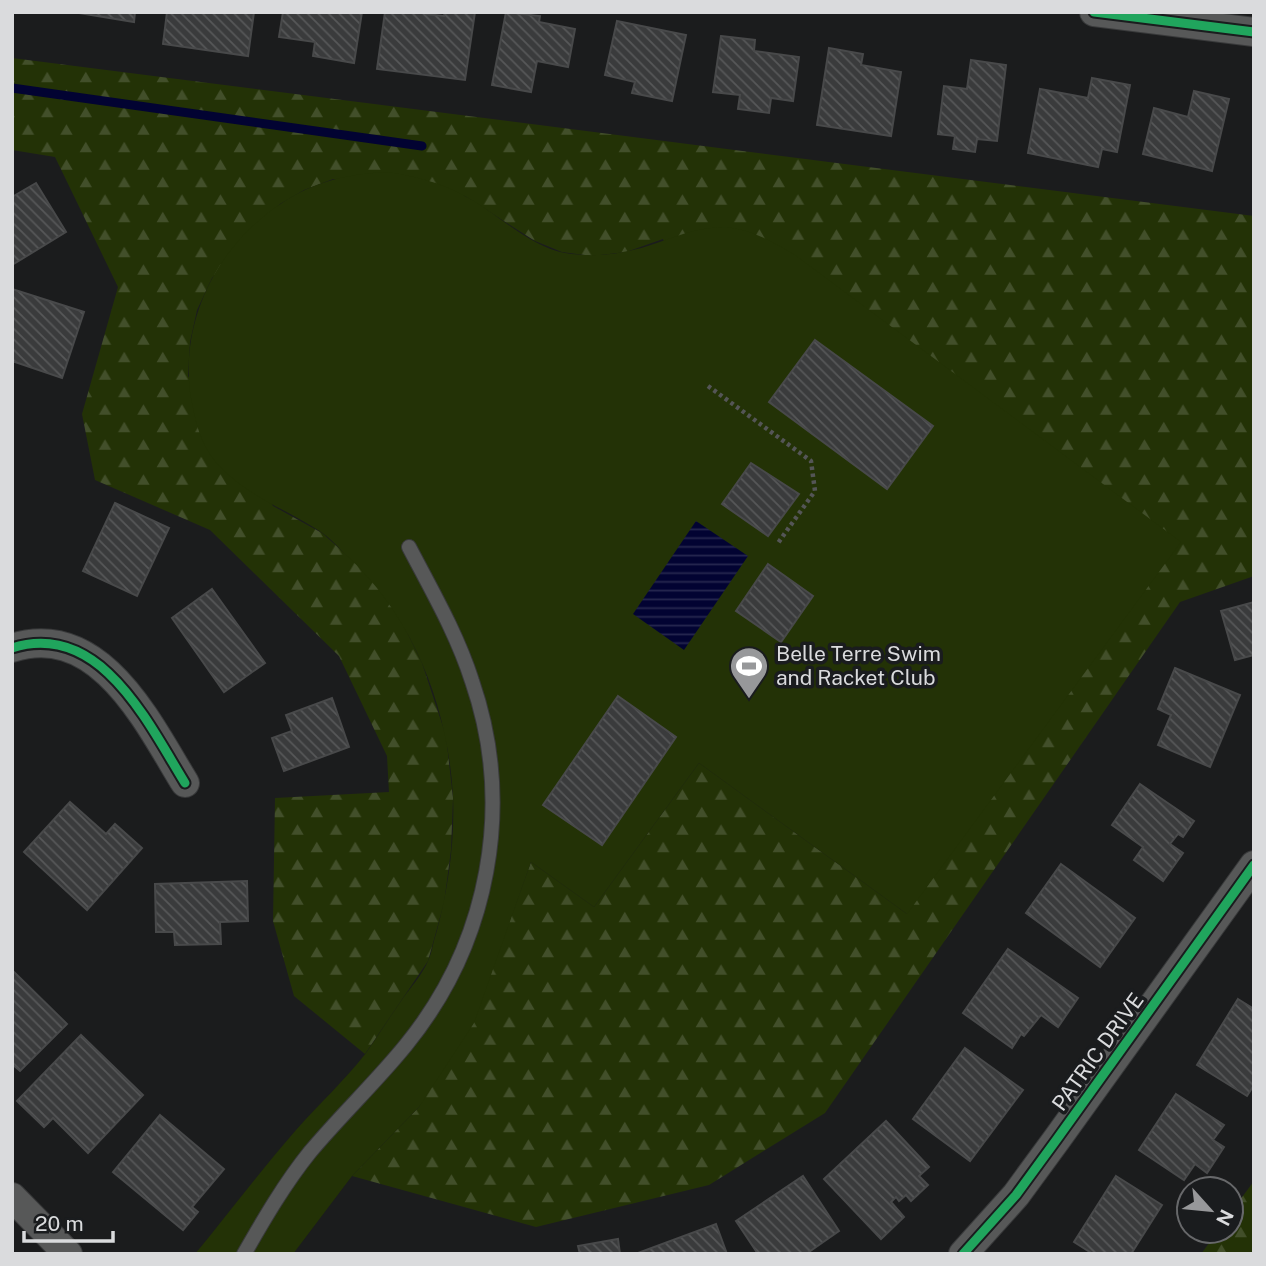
<svg xmlns="http://www.w3.org/2000/svg" width="1266" height="1266" font-family="'Public Sans',sans-serif">
  <defs>
    <pattern id="forest-firs" width="22" height="20" patternUnits="userSpaceOnUse" patternTransform="scale(1.75)"><rect width="22" height="20" fill="#233206"/><path d="M5 1l3.5 6h-7zM16 11l3.5 6h-7z" fill="#424f2a"/></pattern>
    <pattern id="water-rules" width="6" height="5" patternUnits="userSpaceOnUse" patternTransform="scale(1.75)"><rect width="6" height="5" fill="#020332"/><path d="M0 2.5h6" fill="none" stroke="#26274f"/></pattern>
    <pattern id="building-back-hatch" width="6" height="6" patternUnits="userSpaceOnUse" patternTransform="scale(1.75)"><rect width="6" height="6" fill="#3a3b3c"/><path d="M-1 5l2 2M0 0l6 6M5-1l2 2" fill="none" stroke="#565758"/></pattern>
  </defs>
  <rect width="100%" height="100%" fill="#1b1c1d"/>
  <!-- forest -->
  <g fill="url(#forest-firs)">
    <polygon points="12,58 1254,216 1254,576 1180,602 825,1113 709,1185 536,1227 352,1176 419,1107 507,928 531,862 594,907 699,763 907,914 663,239 626,252 592,256 562,252 535,241 465,196 333,179 304,190 280,204 212,278 197,310 190,342 188,376 273,506 322,533 370,576 401,620 422,663 446,736 453,798 451,850 444,903 428,961 365,1054 294,996 273,921 275,798 389,792 387,756 339,656 210,530 95,480 82,414 118,287 55,157 12,150"/>
    <polygon points="1254,1181 1254,1254 1201,1254 1218,1231 1231,1231 1231,1212"/>
  </g>
  <!-- pitch -->
  <path fill="#233206" d="M387 172C414 176 439 182 463 195 497 212 527 246 565 253 584 256 604 256 623 252 662 246 690 224 732 228 755 231 776 244 795 255L1181 542 907 914 699 763 594 907 531 862 474 1023 419 1107 352 1176 293 1254H195C229 1213 261 1170 296 1130 319 1104 345 1080 366 1053 378 1036 389 1018 401 1001 410 988 422 975 428 961 432 953 433 942 436 934 448 890 455 842 453 796 448 707 413 616 346 555 338 547 330 538 321 532 282 506 229 490 205 446 197 430 193 410 190 392 181 317 219 244 282 203 314 181 349 174 387 172Z"/>
  <!-- water -->
  <polygon fill="url(#water-rules)" points="696,521 748,556 684,650 633,614"/>
  <g fill="none" stroke-linecap="round" stroke-linejoin="round">
    <!-- stream -->
    <polyline stroke="#020332" stroke-width="9" points="12,88 422,146"/>
  </g>
  <!-- building -->
  <g fill="url(#building-back-hatch)" stroke="#48494a" stroke-width="2">
    <polygon points="73,12 135,12 134,22"/>
    <polygon points="167,12 254,12 248,56 163,44"/>
    <polygon points="283,12 362,12 354,63 313,56 315,42 279,37"/>
    <polygon points="385,12 426,12 426,14 444,16 445,12 475,12 465,80 377,69"/>
    <polygon points="506,12 540,16 539,22 575,29 568,67 537,61 531,92 492,85"/>
    <polygon points="617,21 686,35 672,101 632,93 635,82 605,75"/>
    <polygon points="721,36 755,40 754,51 799,57 793,101 771,98 769,113 738,109 740,95 713,92"/>
    <polygon points="829,48 863,54 861,65 901,72 891,136 817,125"/>
    <polygon points="971,60 1006,65 997,141 977,139 975,152 953,149 955,136 938,134 944,86 967,89"/>
    <polygon points="1092,78 1130,85 1117,152 1102,149 1098,167 1028,153 1040,89 1088,98"/>
    <polygon points="1194,91 1229,99 1212,171 1143,154 1154,108 1188,117"/>
    <polygon points="36,183 66,232 12,265 12,197"/>
    <polygon points="12,289 84,312 62,378 12,361"/>
    <polygon points="815,340 933,426 887,489 769,402"/>
    <polygon points="751,463 799,494 768,536 722,504"/>
    <polygon points="115,503 169,528 137,596 83,571"/>
    <polygon points="768,564 813,596 781,642 736,611"/>
    <polygon points="212,589 265,663 224,692 172,618"/>
    <polygon points="1254,602 1254,655 1235,660 1221,611"/>
    <polygon points="1175,668 1240,695 1210,767 1158,745 1171,715 1158,709"/>
    <polygon points="618,696 676,737 602,845 543,805"/>
    <polygon points="332,698 349,747 284,771 272,738 292,731 286,715"/>
    <polygon points="1140,784 1194,821 1183,837 1178,834 1170,844 1183,853 1163,881 1134,860 1143,847 1112,825"/>
    <polygon points="70,802 106,834 115,824 142,848 87,910 24,852"/>
    <polygon points="1061,864 1135,918 1100,967 1026,913"/>
    <polygon points="247,881 248,921 220,922 221,944 175,945 174,932 156,932 155,884"/>
    <polygon points="1008,949 1078,998 1058,1027 1041,1015 1024,1036 1021,1034 1012,1048 963,1013"/>
    <polygon points="12,970 67,1024 20,1071 12,1064"/>
    <polygon points="1238,999 1254,1009 1254,1085 1247,1096 1197,1065"/>
    <polygon points="81,1035 143,1095 88,1153 53,1118 44,1127 17,1101"/>
    <polygon points="965,1048 1023,1090 970,1161 913,1119"/>
    <polygon points="1176,1094 1224,1125 1213,1140 1224,1147 1207,1173 1195,1164 1184,1180 1139,1150"/>
    <polygon points="160,1115 224,1169 192,1207 198,1212 183,1230 113,1172"/>
    <polygon points="886,1121 929,1167 919,1176 928,1185 911,1201 906,1195 899,1201 896,1197 891,1202 904,1217 881,1239 824,1179"/>
    <polygon points="803,1176 839,1231 806,1254 758,1254 736,1221"/>
    <polygon points="1116,1176 1162,1205 1131,1254 1093,1254 1074,1242"/>
    <polygon points="716,1224 727,1254 638,1254 638,1253"/>
    <polygon points="618,1239 620,1254 580,1254 578,1246"/>
  </g>
  <g fill="none" stroke-linecap="round" stroke-linejoin="round">
    <defs>
      <path id="lane" d="M244 1254C264 1219 285 1183 310 1152 341 1115 376 1082 406 1045 489 943 515 806 472 681 457 634 432 591 409 547"/>
      <g id="street">
        <polyline points="1094,12 1254,32"/>
        <path d="M12 648C100 620 148 723 185 783"/>
        <polyline points="12,1197 68,1254"/>
        <polyline points="963,1254 1016,1195 1057,1139 1254,865"/>
      </g>
    </defs>
    <!-- lane casing -->
    <use href="#lane" stroke="#38393a" stroke-width="16"/>
    <!-- street casing -->
    <use href="#street" stroke="#38393a" stroke-width="30"/>
    <!-- path -->
    <polyline stroke="#545556" stroke-width="4.5" stroke-dasharray="3.5 3.5" stroke-linecap="butt" points="708,386 811,461 815,491 778,543"/>
    <!-- lane -->
    <use href="#lane" stroke="#575858" stroke-width="14"/>
    <!-- street -->
    <use href="#street" stroke="#575858" stroke-width="28"/>
    <defs>
      <g id="cycleway">
        <polyline points="1094,12 1254,32"/>
        <path d="M12 648C100 620 148 723 185 783"/>
        <polyline points="963,1254 1016,1195 1057,1139 1254,865"/>
      </g>
    </defs>
    <!-- cycleway casing -->
    <use href="#cycleway" stroke="#1a1c1e" stroke-width="13"/>
    <!-- cycleway -->
    <use href="#cycleway" stroke="#20a55d" stroke-width="9"/>
  </g>
  <!-- icons -->
  <defs>
    <symbol id="stadium-pin" viewBox="-11 -11 22 30"><path d="M0 17L-7.5 6A9.5 9.5 0 1 1 7.5 6Z" fill="#97989a" stroke="#1a1c1e"/><path d="M0-5a6.5 5 0 1 0 0 10a6.5 5 0 1 0 0-10ZM-3.5-1.8h7v3.6h-7Z" fill="#fff"/></symbol>
  </defs>
  <g fill-rule="evenodd">
    <use href="#stadium-pin" x="727" y="644" width="44" height="60"/>
  </g>
  <g text-anchor="middle" stroke-width="7" stroke-linejoin="round" paint-order="stroke">
    <!-- poi labels -->
    <g font-size="21" fill="#dadbdd" stroke="#1a1c1e" text-anchor="start">
      <text x="776" y="661">Belle Terre Swim<tspan x="776" dy="24">and Racket Club</tspan></text>
    </g>
    <!-- street labels -->
    <g font-size="21" fill="#dadbdd" stroke="#1a1c1e">
      <text transform="translate(1098 1052) rotate(-54)" y="7">PATRIC DRIVE</text>
    </g>
  </g>
  <!-- border -->
  <rect width="1266" height="1266" fill="none" stroke="#dadbdd" stroke-width="28"/>
  <!-- north arrow -->
  <g transform="translate(1210 1210) rotate(117)"><circle r="33" fill="#1a1c1e" stroke="#67686a" stroke-width="2"/>
  <path d="M0-5L12 26L0 18L-12 26Z" fill="#97989a"/>
  <text y="-10" font-size="19" font-weight="bold" text-anchor="middle" fill="#dadbdd">N</text>
  </g>
  <!-- scale -->
  <path d="M24 1231v10h89v-10" fill="none" stroke="#dadbdd" stroke-width="3.5"/>
  <text x="35" y="1231" font-size="21" fill="#dadbdd" stroke="#1a1c1e" stroke-width="5" paint-order="stroke">20 m</text>
</svg>
